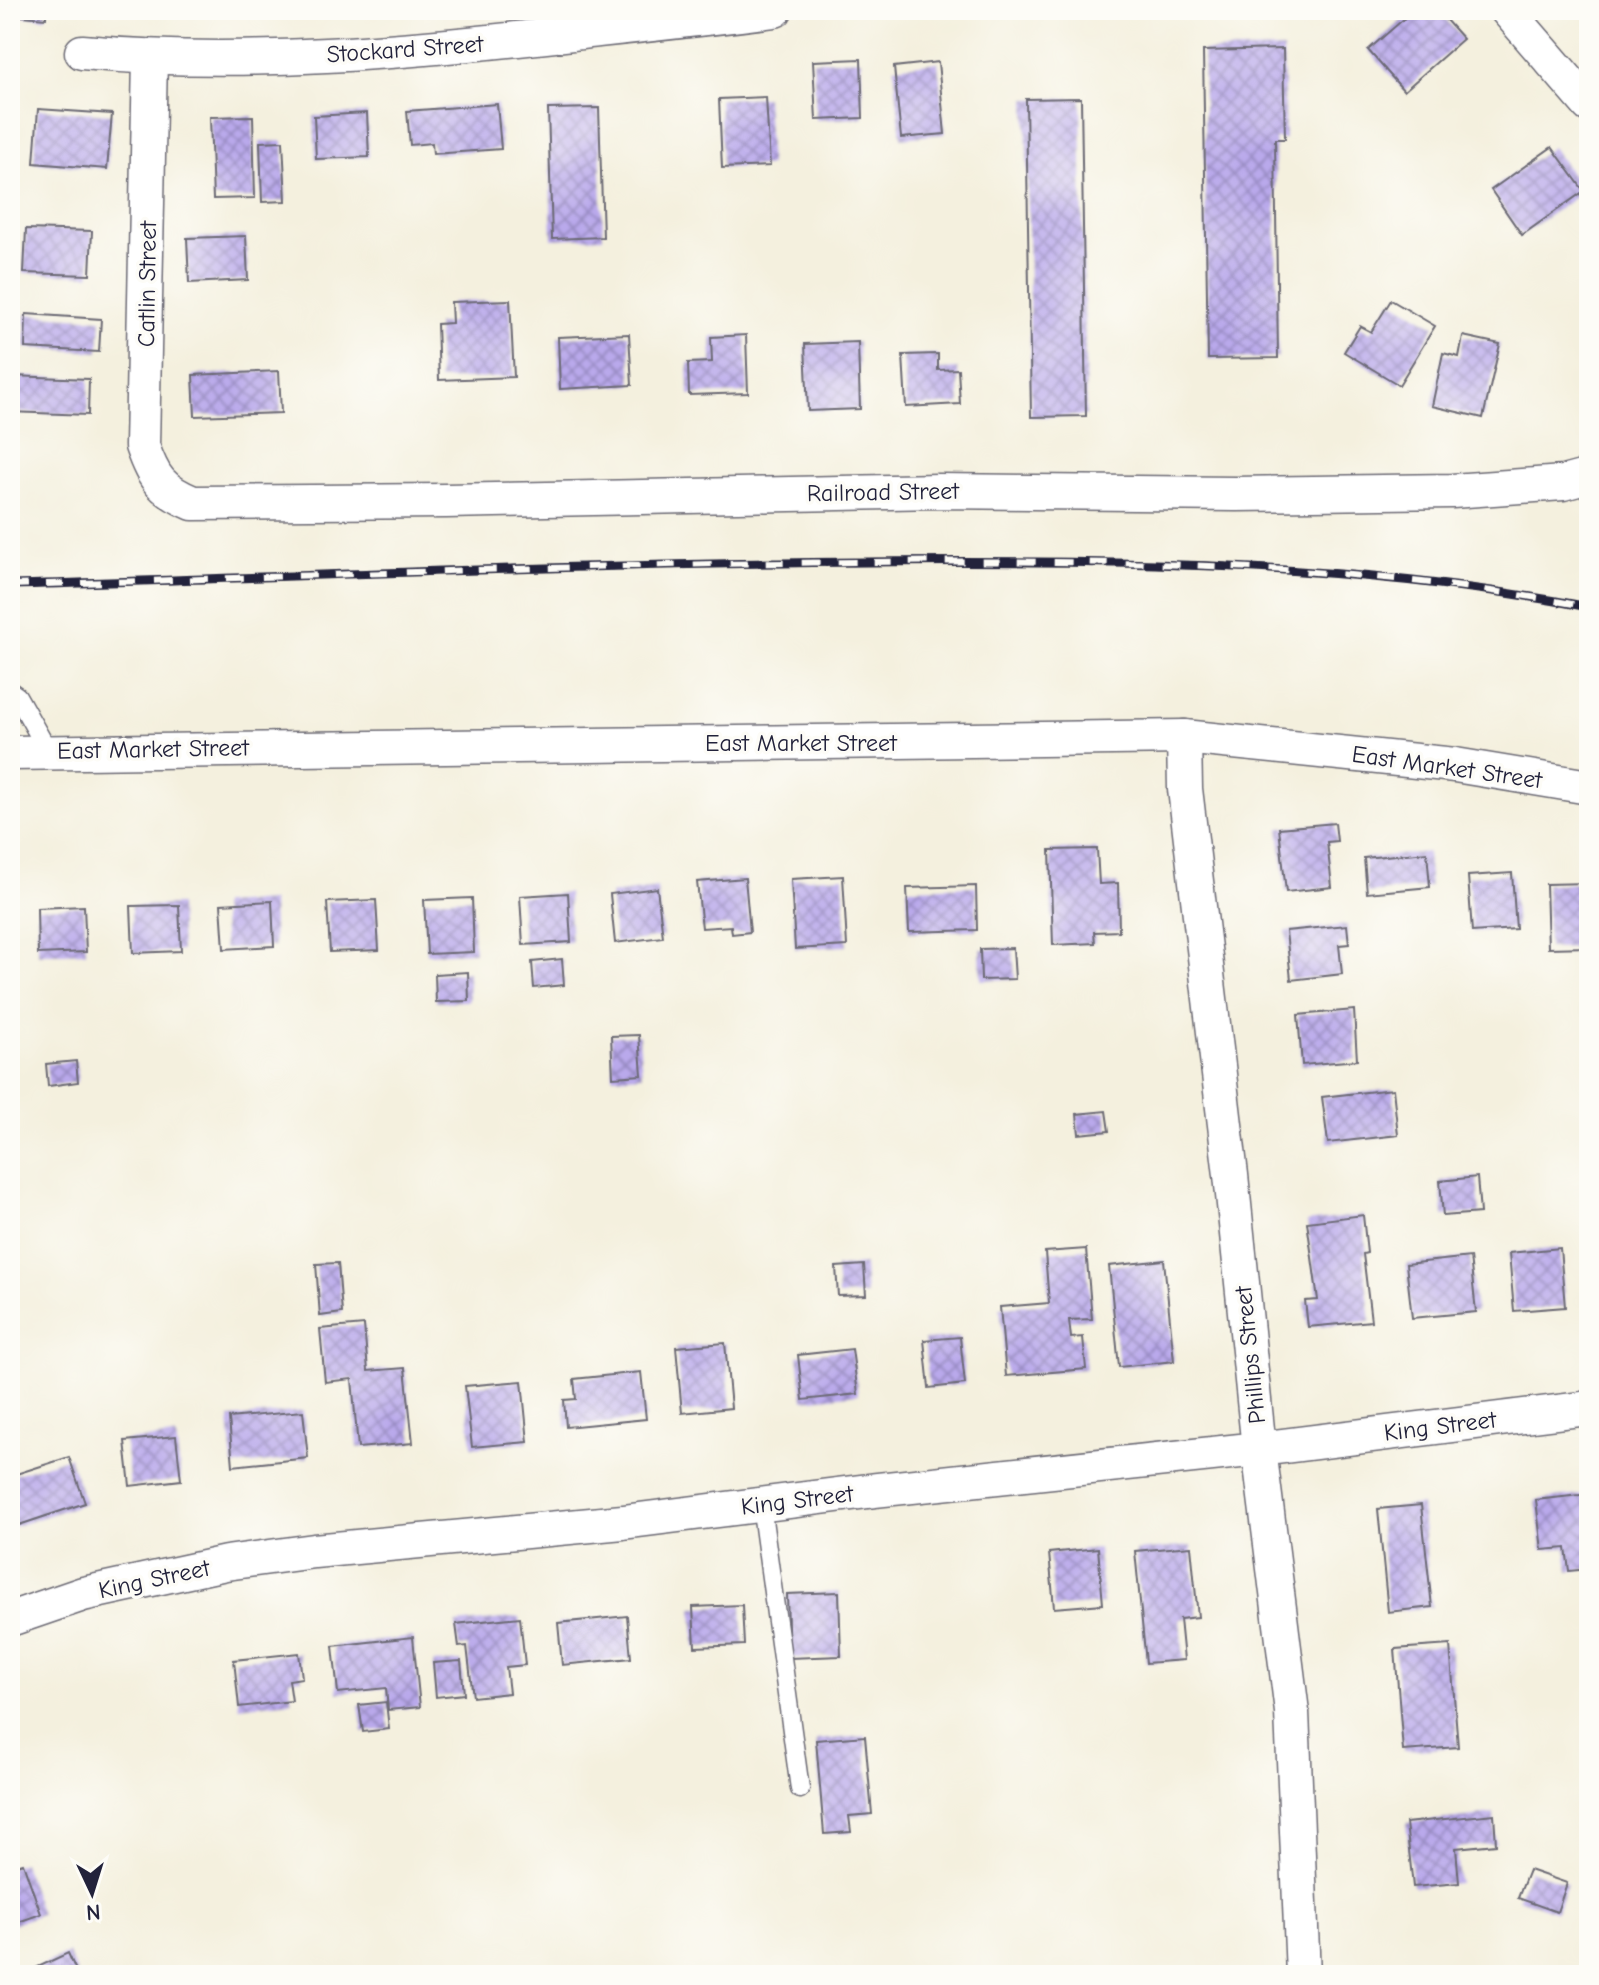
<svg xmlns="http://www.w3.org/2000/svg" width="1599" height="1985" font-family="'Comic Neue',sans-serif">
  <defs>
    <pattern id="building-cross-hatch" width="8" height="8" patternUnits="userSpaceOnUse" patternTransform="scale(2)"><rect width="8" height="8" fill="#b9a9eb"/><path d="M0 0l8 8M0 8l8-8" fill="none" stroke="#9689c0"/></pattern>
  </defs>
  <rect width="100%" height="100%" fill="#fdfcf7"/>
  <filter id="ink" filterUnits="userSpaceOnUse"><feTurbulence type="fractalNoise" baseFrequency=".0125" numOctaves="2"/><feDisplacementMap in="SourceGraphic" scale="16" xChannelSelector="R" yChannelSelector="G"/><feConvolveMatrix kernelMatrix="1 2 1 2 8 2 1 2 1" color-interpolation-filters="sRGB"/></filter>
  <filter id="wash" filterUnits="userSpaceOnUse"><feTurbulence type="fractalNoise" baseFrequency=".006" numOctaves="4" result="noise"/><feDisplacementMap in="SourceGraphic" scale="32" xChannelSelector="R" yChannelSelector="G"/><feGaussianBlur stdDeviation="1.8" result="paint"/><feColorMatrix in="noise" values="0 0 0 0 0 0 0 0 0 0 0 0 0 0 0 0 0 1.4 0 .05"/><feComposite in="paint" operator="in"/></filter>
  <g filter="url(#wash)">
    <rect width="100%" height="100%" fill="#f4f0de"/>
    <g id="blocks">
      <!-- building -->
      <g fill="url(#building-cross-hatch)">
        <polygon points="10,10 46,10 46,18 10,15"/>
        <polygon points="1414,10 1437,10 1463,39 1404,91 1368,50"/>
        <polygon points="1283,49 1285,139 1275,139 1278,358 1208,359 1203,51"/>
        <polygon points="861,59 863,118 816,120 813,61"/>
        <polygon points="938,62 945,134 901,138 894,67"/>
        <polygon points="766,97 770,166 722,168 719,99"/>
        <polygon points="1081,98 1086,416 1031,417 1026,99"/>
        <polygon points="497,104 501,149 433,154 432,143 410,145 407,111"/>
        <polygon points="599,108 603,237 552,239 548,109"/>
        <polygon points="38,109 112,114 107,169 34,163"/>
        <polygon points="367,113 369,157 316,159 314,116"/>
        <polygon points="253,116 255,198 213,199 210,117"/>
        <polygon points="283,141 286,201 262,202 260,142"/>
        <polygon points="1552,147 1584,191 1522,235 1491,190"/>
        <polygon points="26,229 92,231 90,275 24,273"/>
        <polygon points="246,236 248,280 189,283 187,238"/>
        <polygon points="510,300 514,377 439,380 437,324 452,323 451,302"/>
        <polygon points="1391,300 1435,326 1399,385 1344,352 1360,326 1371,332"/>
        <polygon points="26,314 101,319 99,352 25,348"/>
        <polygon points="629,334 632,385 560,389 558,337"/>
        <polygon points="746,335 748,393 689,395 688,363 712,362 711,337"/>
        <polygon points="1463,336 1500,344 1483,418 1432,406 1443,353 1459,357"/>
        <polygon points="858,342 860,409 808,411 805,344"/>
        <polygon points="938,354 938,370 958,369 960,404 906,407 903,355"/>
        <polygon points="279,371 281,413 195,416 193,375"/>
        <polygon points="12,376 89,379 88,415 10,412"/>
        <polygon points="1335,823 1337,841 1327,842 1332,887 1286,892 1279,828"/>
        <polygon points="1097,849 1099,884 1118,883 1119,931 1094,932 1095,943 1053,945 1050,850"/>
        <polygon points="1427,852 1430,887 1367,893 1364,858"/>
        <polygon points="1512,873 1516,929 1472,932 1468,876"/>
        <polygon points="843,876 847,946 795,949 791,879"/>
        <polygon points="745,878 750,932 732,934 731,926 702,928 697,882"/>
        <polygon points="1589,883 1589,947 1548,948 1546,884"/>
        <polygon points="976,886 977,930 909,932 907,888"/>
        <polygon points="657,888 663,937 615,943 610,894"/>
        <polygon points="568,893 571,942 523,945 520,896"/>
        <polygon points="472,898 474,952 427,954 424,900"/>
        <polygon points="376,900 379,950 330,952 327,902"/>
        <polygon points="272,901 274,946 224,949 221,904"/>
        <polygon points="179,905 181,951 133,953 131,906"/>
        <polygon points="84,906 86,952 38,954 37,908"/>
        <polygon points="1347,925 1349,944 1339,945 1342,974 1291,980 1286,931"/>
        <polygon points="1013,948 1015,979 981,980 980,949"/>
        <polygon points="562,959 564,985 534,988 532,962"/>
        <polygon points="468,972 469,1001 436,1002 435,974"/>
        <polygon points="1354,1010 1357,1060 1302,1065 1298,1015"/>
        <polygon points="639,1035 642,1075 613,1077 611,1036"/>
        <polygon points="76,1061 78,1082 48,1086 46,1064"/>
        <polygon points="1393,1089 1398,1135 1328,1143 1322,1097"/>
        <polygon points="1106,1111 1109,1131 1079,1134 1077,1114"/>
        <polygon points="1477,1177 1480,1213 1443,1216 1440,1181"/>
        <polygon points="1363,1215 1367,1253 1363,1254 1371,1321 1308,1327 1305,1301 1318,1300 1307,1222"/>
        <polygon points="1560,1248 1565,1307 1514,1311 1509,1253"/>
        <polygon points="1086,1249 1092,1319 1069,1320 1071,1338 1083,1337 1086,1369 1006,1376 1000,1307 1049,1303 1045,1252"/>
        <polygon points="1470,1257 1476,1312 1412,1318 1406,1264"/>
        <polygon points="1164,1260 1174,1361 1119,1367 1109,1266"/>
        <polygon points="338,1263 342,1313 320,1316 316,1264"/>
        <polygon points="864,1265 866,1295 838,1296 836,1267"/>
        <polygon points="364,1325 368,1371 405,1368 413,1443 358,1448 352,1379 325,1382 320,1329"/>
        <polygon points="960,1337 965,1384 929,1388 924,1340"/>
        <polygon points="725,1343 731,1408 682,1413 676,1347"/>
        <polygon points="852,1349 858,1394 803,1400 798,1355"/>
        <polygon points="641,1372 646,1419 566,1427 564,1400 576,1399 574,1379"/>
        <polygon points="522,1381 528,1442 472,1447 465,1386"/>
        <polygon points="303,1411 308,1458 233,1466 229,1418"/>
        <polygon points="176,1436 181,1480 130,1486 125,1441"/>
        <polygon points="69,1457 85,1503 10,1528 10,1476"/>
        <polygon points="1589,1494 1589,1569 1569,1571 1566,1548 1542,1550 1536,1500"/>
        <polygon points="1421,1505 1432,1607 1388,1612 1378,1509"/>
        <polygon points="1191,1546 1198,1617 1180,1619 1184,1660 1146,1663 1135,1551"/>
        <polygon points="1098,1548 1103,1604 1054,1608 1049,1553"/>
        <polygon points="839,1592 841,1656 789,1658 787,1594"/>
        <polygon points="742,1605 744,1645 695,1647 693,1607"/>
        <polygon points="627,1616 631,1658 562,1665 558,1623"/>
        <polygon points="520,1617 525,1665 506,1667 509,1693 473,1697 467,1646 459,1647 456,1624"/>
        <polygon points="413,1637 420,1707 388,1710 386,1688 338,1693 333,1646"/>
        <polygon points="1450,1645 1458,1747 1403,1751 1395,1649"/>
        <polygon points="299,1653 302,1678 289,1680 292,1701 239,1707 234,1660"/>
        <polygon points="461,1661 464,1694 436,1697 433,1663"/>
        <polygon points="386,1702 389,1729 363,1732 359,1705"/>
        <polygon points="865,1736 872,1814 849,1816 851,1832 824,1834 816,1740"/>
        <polygon points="1494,1814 1496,1844 1456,1848 1459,1883 1413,1887 1406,1823"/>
        <polygon points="23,1863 41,1914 10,1925 10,1867"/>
        <polygon points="1529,1870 1567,1883 1557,1912 1518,1898"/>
        <polygon points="68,1953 78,1975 26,1975 25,1973"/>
      </g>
    </g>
  </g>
  <g filter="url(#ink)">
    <use href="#blocks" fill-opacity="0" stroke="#6c6a74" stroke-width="2"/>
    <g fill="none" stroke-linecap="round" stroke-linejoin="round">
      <defs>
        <g id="lane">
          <polyline points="542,10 543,37"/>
          <polyline points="10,691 17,696 48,751"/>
          <polyline points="761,1505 800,1789"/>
        </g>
        <g id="street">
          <polyline points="1507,10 1589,105"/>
          <path d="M82 52C248 67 415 51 581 32 645 25 710 18 775 10"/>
          <path d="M150 58 142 446C153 478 161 490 193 503L446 501 939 491 1236 494 1452 491 1563 483 1589 476"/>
          <polyline points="1184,737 1185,789 1231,1175 1259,1449 1292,1712 1303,1975"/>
          <polyline points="10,753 1184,737 1455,765 1589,787"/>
          <polyline points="10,1619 83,1594 226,1563 314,1551 623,1522 876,1490 1259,1449 1589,1408"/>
        </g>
      </defs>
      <!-- lane casing -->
      <use href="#lane" stroke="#6c6a74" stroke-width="21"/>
      <!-- street casing -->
      <use href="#street" stroke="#6c6a74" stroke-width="37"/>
      <!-- lane -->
      <use href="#lane" stroke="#fff" stroke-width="18"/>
      <!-- street -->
      <use href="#street" stroke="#fff" stroke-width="34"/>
      <defs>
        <path id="rail" d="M10 585C296 577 582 564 868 562 1109 560 1352 562 1589 607"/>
      </defs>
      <!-- rail casing -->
      <use href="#rail" stroke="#22223b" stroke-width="9"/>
      <!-- rail -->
      <use href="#rail" stroke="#fdfcf7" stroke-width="6" stroke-dasharray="18" stroke-linecap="butt"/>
    </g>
  </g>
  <g text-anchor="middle" stroke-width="7" stroke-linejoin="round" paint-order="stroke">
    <!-- street labels -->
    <g font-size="24" fill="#22223b" stroke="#fdfcf7">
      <text transform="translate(405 49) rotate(-4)" y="8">Stockard Street</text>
      <text transform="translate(147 284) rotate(-89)" y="8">Catlin Street</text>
      <text transform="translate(883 492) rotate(-1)" y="8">Railroad Street</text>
      <text x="801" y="751">East Market Street</text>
      <text transform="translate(153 749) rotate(-1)" y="8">East Market Street</text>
      <text transform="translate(1447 767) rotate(8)" y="8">East Market Street</text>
      <text transform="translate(1250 1355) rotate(-96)" y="8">Phillips Street</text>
      <text transform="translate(1440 1426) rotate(-7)" y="8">King Street</text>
      <text transform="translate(797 1500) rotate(-7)" y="8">King Street</text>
      <text transform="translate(154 1579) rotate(-12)" y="8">King Street</text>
    </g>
  </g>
  <!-- margin -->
  <rect width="1599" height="1985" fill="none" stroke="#fdfcf7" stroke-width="40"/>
  <!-- north arrow -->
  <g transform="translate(92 1893) rotate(176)" stroke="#fdfcf7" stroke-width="6" paint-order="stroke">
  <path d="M0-6L14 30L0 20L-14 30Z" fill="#22223b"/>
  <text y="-12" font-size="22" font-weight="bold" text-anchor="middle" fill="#22223b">N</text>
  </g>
</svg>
